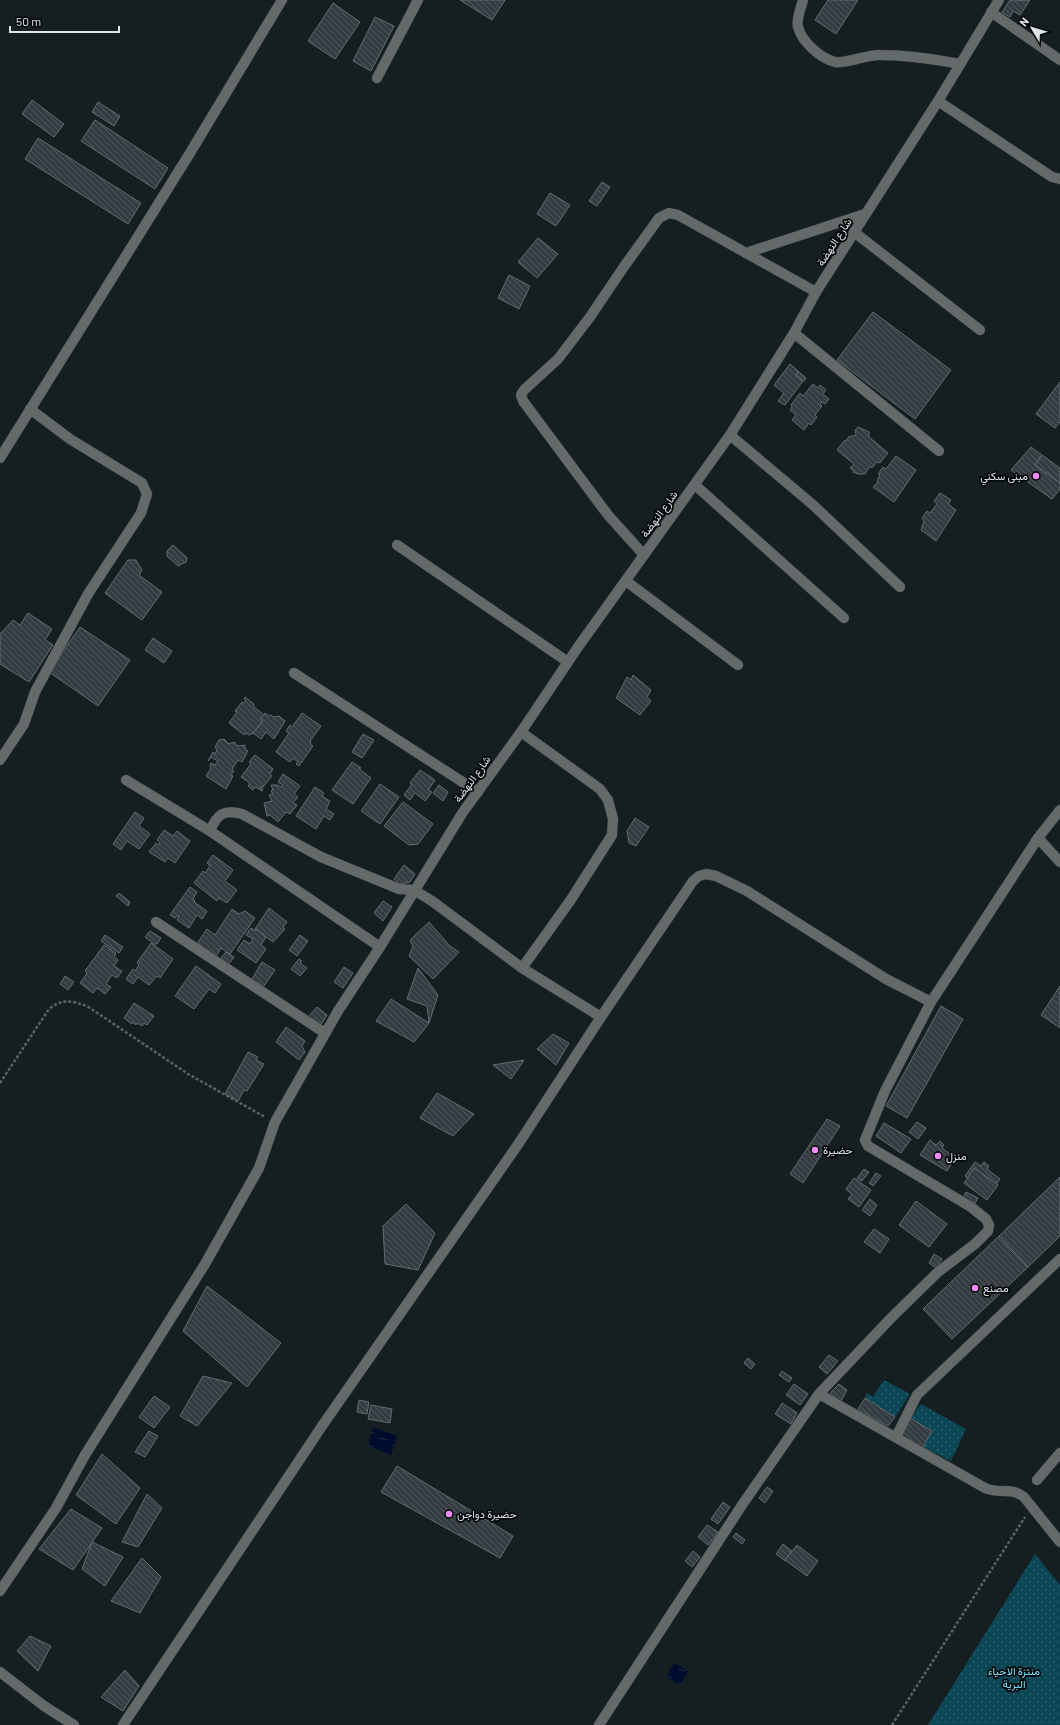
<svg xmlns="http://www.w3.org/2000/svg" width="1060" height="1725" font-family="Barlow,Vazirmatn,sans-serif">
  <defs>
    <pattern id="park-dots" width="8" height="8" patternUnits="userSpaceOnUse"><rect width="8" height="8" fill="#0a4653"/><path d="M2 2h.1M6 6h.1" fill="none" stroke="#2d616c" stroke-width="1.8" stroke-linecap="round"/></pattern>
    <pattern id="water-ripples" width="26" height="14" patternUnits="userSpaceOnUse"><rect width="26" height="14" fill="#000c2d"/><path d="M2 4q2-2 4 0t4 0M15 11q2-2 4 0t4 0" fill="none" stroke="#252f4b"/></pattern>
    <pattern id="building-back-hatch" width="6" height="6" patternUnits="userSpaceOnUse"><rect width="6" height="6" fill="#343c41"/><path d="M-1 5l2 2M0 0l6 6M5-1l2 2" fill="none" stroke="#51585c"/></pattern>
  </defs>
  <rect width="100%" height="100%" fill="#151f22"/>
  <!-- park -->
  <g fill="url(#park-dots)">
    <polygon points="884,1380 910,1394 895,1417 865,1398 867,1393 873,1397"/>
    <polygon points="921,1404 966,1429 951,1461 923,1447 932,1431 910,1418"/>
    <polygon points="1035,1554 1060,1585 1060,1725 928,1725"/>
  </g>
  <!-- water -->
  <g fill="url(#water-ripples)">
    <polygon points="373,1427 397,1436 391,1455 368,1446"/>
    <polygon points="674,1663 688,1671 680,1685 666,1677"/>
  </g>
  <!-- building -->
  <g fill="url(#building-back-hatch)" stroke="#626b71">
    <polygon points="460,0 505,0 492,20"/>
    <polygon points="828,0 858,0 836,34 815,20"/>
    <polygon points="1010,0 1014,1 1030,0 1020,15 1013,11 1010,17 1002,12"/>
    <polygon points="333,3 360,22 335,59 308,41"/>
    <polygon points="375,17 394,26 371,71 353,61"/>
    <polygon points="32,100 64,124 54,137 22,114"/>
    <polygon points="98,102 120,116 114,126 92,112"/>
    <polygon points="95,120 168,168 155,189 81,141"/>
    <polygon points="38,138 141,203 128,224 25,159"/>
    <polygon points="602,182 610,187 597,206 589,201"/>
    <polygon points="550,193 570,205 556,226 537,214"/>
    <polygon points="538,238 558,254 537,278 518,262"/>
    <polygon points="509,275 530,286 519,309 498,298"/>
    <polygon points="873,312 951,370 915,419 837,360"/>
    <polygon points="790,364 798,371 796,375 803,381 785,405 778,401 784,393 774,385"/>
    <polygon points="798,371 806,378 804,381 796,375"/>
    <polygon points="1060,382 1060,422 1055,428 1036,414"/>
    <polygon points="813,384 818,388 820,385 826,390 823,394 829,399 825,404 822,402 820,404 822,406 815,415 817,417 811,425 809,423 804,430 792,420 796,415 790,410 792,407 791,405 800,393 803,396"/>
    <polygon points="858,427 869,432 869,437 888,453 880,463 877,462 872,468 870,466 865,474 858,474 853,472 854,471 850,468 854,464 837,450 845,440 848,440 848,437 856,435 855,430"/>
    <polygon points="1031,447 1042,455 1035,465 1060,483 1060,489 1052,499 1011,470"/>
    <polygon points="1042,455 1060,468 1060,483 1035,465"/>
    <polygon points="896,456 916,470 894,502 873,487 878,482 877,481 880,475 878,474 883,467 886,469"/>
    <polygon points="940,493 951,500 948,504 956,510 936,541 921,530 924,521 922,518 927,511 930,513 937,504 934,501"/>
    <polygon points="173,545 187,558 186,562 178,566 167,556 167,551"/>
    <polygon points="128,560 136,560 142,570 139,575 162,592 142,620 105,593"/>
    <polygon points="28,613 52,629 45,640 53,645 29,682 0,664 0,634 13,620 20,625"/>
    <polygon points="80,627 130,660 98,706 49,672"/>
    <polygon points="153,638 172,651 164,663 145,650"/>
    <polygon points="633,675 651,690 647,697 651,701 640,715 616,698 627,677 631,680"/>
    <polygon points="245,697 254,704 253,706 264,715 260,719 263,721 253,733 249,735 246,733 244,735 229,723 237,712 235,711 242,702 244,703 246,701 244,699"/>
    <polygon points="265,713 269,716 271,715 273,717 279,716 285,721 274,739 266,732 261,739 253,733 263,721 260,719"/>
    <polygon points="302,713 321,726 310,741 311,742 310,744 313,746 299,766 296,764 298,762 293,758 290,762 276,752 289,733 286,731 290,725 292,727"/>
    <polygon points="363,734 374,740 362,758 352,752"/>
    <polygon points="224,739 229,744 234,742 238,746 245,745 245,749 248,751 242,762 238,760 232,769 234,771 231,775 233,776 226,789 206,776 211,768 210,766 211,763 215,765 218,761 211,757 208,761 213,752 215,754 217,750 215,747 219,740"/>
    <polygon points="255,755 273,769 270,774 272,776 263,787 261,786 260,787 263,789 262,791 255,787 253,790 248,786 250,783 241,777 251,764 249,762"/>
    <polygon points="352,762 361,768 359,769 371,778 353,804 332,790"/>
    <polygon points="420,770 435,780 428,790 432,792 425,801 415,793 410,800 404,795 412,784 410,783"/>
    <polygon points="283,774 300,786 294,794 298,797 293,803 297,805 290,814 286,812 278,822 270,815 267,816 264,803 272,801 269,795 273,794 271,791 273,790 271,785 277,785 282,787 283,785 278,782"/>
    <polygon points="380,784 399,797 380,824 361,811"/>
    <polygon points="439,785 448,792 443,801 433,793"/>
    <polygon points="315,787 324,793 322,796 330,801 326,809 334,814 330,820 324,816 316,829 296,816"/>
    <polygon points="403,802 433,824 418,844 409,845 384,826"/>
    <polygon points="135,812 144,818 139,826 150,834 139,849 127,841 121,850 113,844"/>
    <polygon points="635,818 649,827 636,846 629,843 627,831"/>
    <polygon points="164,830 173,836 177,831 190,841 175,863 168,858 165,862 149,852 156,843 159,845 160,843 157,840"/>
    <polygon points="213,855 233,870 225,881 237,890 227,903 219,898 217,901 194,883 203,871 205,873 210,866 207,863"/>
    <polygon points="404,865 415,874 410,882 400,884 394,879"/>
    <polygon points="190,887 197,892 193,899 195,901 194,902 207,911 202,919 197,915 189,928 177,920 179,916 178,915 175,918 170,915"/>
    <polygon points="119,893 130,902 128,906 116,896"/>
    <polygon points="383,901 392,907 383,921 374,913"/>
    <polygon points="269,908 287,922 283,927 285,929 273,942 255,929"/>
    <polygon points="232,909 239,914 245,911 255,918 230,954 221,948 215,958 196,945 207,929 215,935"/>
    <polygon points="429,922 450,946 459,952 433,979 409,956 413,947 410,940"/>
    <polygon points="251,928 256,931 257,929 266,937 261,945 266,949 256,963 237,950 244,940 250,944 253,939 246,935"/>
    <polygon points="150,931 161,938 157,944 154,944 145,937"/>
    <polygon points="105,935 123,947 119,953 101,941"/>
    <polygon points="300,935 308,941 297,956 289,950"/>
    <polygon points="151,943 173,959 160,978 157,976 149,985 138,977 133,984 126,979 133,969 135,971 139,965 137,963"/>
    <polygon points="104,945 116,953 114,957 118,960 114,966 122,971 117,978 112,975 106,984 111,987 105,994 97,988 93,993 80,983 87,973 85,971"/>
    <polygon points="226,952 234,957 229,964 221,958"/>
    <polygon points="299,959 302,961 300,963 307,968 300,976 291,969"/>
    <polygon points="262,962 275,970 264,986 252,979"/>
    <polygon points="196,966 221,984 215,993 209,989 194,1009 175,996"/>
    <polygon points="344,967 353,973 343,988 334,982"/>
    <polygon points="418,968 438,995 429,1023 427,1006 407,999"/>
    <polygon points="65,976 74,982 68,990 60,984"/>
    <polygon points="1060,986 1060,1028 1041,1015"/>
    <polygon points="391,999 429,1023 414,1042 376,1021"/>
    <polygon points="134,1003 154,1016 147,1025 144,1023 142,1026 137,1023 136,1025 133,1022 132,1024 124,1018"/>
    <polygon points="941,1006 963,1019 907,1118 886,1106"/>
    <polygon points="317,1007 327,1015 320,1026 308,1017"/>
    <polygon points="286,1027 305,1041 302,1046 305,1052 299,1060 276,1042"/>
    <polygon points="553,1034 569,1043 556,1065 537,1049"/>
    <polygon points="248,1052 258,1057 256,1060 264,1064 247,1091 244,1090 238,1101 225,1094"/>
    <polygon points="524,1060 511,1079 493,1065"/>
    <polygon points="437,1093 474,1114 453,1136 420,1118"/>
    <polygon points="827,1119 840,1126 803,1183 790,1174"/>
    <polygon points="917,1122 926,1128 918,1139 909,1132"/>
    <polygon points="884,1123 911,1139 901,1153 876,1136"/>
    <polygon points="930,1140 936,1145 940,1141 944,1145 942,1148 955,1158 947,1171 920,1155"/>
    <polygon points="975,1162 981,1166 984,1162 989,1166 987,1169 1000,1179 991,1192 965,1176"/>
    <polygon points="974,1168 998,1185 987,1200 964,1183"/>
    <polygon points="864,1169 869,1172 862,1181 857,1178"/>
    <polygon points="876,1173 881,1176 873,1186 869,1183"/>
    <polygon points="1060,1177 1060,1236 1028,1267 999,1236"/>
    <polygon points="854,1178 871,1190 859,1207 848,1199 852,1194 846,1189"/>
    <polygon points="966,1192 978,1198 974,1205 963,1198"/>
    <polygon points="870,1199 877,1205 870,1216 862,1210"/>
    <polygon points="916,1201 947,1224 929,1247 899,1225"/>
    <polygon points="406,1204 435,1233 418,1270 385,1264 383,1226"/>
    <polygon points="874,1229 889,1239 880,1253 864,1242"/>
    <polygon points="999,1236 1028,1267 952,1339 923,1309"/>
    <polygon points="934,1254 942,1259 936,1268 929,1263"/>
    <polygon points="207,1286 281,1343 247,1387 183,1331"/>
    <polygon points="829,1355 838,1361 827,1374 819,1367"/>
    <polygon points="748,1358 755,1364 751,1369 744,1363"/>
    <polygon points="782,1371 792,1378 789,1382 779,1375"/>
    <polygon points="203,1376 232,1383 197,1426 180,1416"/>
    <polygon points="794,1384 808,1394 800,1405 786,1395"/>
    <polygon points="839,1384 847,1390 841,1401 830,1393"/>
    <polygon points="154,1396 170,1407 154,1428 139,1417"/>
    <polygon points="865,1398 895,1417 888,1426 858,1409"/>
    <polygon points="359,1400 369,1402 367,1414 357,1412"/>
    <polygon points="782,1403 797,1413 791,1424 775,1414"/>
    <polygon points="371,1405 392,1409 390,1423 368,1419"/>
    <polygon points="910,1418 932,1431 923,1447 901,1435"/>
    <polygon points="149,1431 158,1436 145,1457 135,1452"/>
    <polygon points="102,1454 140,1488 116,1524 76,1495"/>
    <polygon points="397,1466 513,1536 500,1558 381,1492"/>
    <polygon points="767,1487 773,1491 765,1503 759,1498"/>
    <polygon points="147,1494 162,1508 138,1547 122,1542"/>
    <polygon points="723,1502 730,1507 718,1524 711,1519"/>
    <polygon points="71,1509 102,1528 73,1570 39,1549"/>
    <polygon points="707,1525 718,1532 708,1545 698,1537"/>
    <polygon points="736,1533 745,1540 742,1544 733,1537"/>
    <polygon points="92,1542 123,1557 105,1586 82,1569"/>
    <polygon points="783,1544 792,1551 785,1561 776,1554"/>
    <polygon points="797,1545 818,1561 807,1576 785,1560"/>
    <polygon points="693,1551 700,1557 692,1567 685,1561"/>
    <polygon points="142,1558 161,1577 140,1613 111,1601"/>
    <polygon points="30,1636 51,1646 38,1671 17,1651"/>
    <polygon points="125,1670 139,1686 123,1711 101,1697"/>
  </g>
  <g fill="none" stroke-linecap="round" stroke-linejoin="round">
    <defs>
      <g id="minor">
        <path d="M803 0C801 8 796 19 798 27 802 42 820 58 835 62 846 64 868 54 880 55 907 55 933 59 960 64"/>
        <polyline points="991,12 1060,60"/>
        <polyline points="377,78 418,0"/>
        <polyline points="938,101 1052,177 1060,179"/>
        <polyline points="854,232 980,330"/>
        <polyline points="746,253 865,214"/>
        <polyline points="794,333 939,451"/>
        <polyline points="730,435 812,504 900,587"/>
        <polyline points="0,458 190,153 282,0"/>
        <polyline points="695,485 844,618"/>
        <polyline points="397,545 568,662"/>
        <polyline points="644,555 608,515 523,401 521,395 524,390 558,359 590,317 623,268 659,218 669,213 678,215 816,292"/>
        <polyline points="626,581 738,665"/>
        <polyline points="294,673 478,792"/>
        <polyline points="521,732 600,789 608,800 613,819 612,835 570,901 522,968"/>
        <polyline points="0,760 24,724 35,692 88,594 141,513 147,494 142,483 70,439 30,409"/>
        <polyline points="126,780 210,831"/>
        <polyline points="1038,838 1060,862"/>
        <polyline points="156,922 325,1033"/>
        <path d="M380 947 210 831C217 814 224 809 242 814L321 857 399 889 414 890 432 901 522 968 601 1017"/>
        <path d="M819 1394 985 1488C1001 1495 1009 1486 1024 1497L1060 1542"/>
        <polyline points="896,1437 917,1395 1060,1259"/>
        <polyline points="1037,1480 1060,1453"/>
        <polyline points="0,1591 56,1508 85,1455 205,1264 259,1168 275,1122 338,1011 380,947 463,812 521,732 578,647 730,435 794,333 816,292 938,101 999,0"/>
        <polyline points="0,1672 44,1706 74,1725"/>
        <polyline points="123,1725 322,1426 519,1143 601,1017 693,881 699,876 706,874 716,876 747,891 886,979 931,1002 1038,838 1060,810"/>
        <polyline points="599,1725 742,1505 819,1394 891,1318 938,1272 975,1244 988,1231 989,1225 986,1219 971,1207 868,1146 865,1140 885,1091 931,1002"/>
      </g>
    </defs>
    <!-- minor casing -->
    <use href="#minor" stroke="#313b3e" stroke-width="11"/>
    <!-- path -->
    <g stroke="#596264" stroke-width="2.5" stroke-dasharray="3 2" stroke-linecap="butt">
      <path d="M0 1083 49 1009C62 998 72 1001 87 1006L188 1074 265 1117"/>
      <polyline points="892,1725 1025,1517"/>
    </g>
    <!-- minor -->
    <use href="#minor" stroke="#646a6a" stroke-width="10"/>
  </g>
  <!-- markers -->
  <g fill="#ef8bf7" stroke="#050809" stroke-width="1.5">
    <circle cx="1036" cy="476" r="4"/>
    <circle cx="815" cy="1150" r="4"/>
    <circle cx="938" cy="1156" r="4"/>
    <circle cx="975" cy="1288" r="4"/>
    <circle cx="449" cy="1514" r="4"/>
  </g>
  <g text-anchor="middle" stroke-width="3.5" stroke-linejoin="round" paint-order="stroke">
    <!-- street labels -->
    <g font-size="11" fill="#dfe5e7" stroke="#050809">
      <text transform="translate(834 242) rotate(-57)" y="4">شارع النهضة</text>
      <text transform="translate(659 514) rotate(-54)" y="4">شارع النهضة</text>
      <text transform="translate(472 779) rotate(-54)" y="4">شارع النهضة</text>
    </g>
    <!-- poi labels -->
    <g font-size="11" fill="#dfe5e7" stroke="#050809" text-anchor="start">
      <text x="1028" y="480" text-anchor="end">مبنى سكني</text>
      <text x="823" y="1154">حضيرة</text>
      <text x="946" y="1160">منزل</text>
      <text x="983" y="1292">مصنع</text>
      <text x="457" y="1518">حضيرة دواجن</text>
    </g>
    <!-- park labels -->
    <g font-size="11" fill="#7ce2fe" stroke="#050809">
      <text x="1014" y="1675">منتزة الاحياء<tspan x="1014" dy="13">البرية</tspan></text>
    </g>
  </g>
  <!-- north arrow -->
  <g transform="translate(1032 28) rotate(308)" stroke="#050809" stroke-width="3" paint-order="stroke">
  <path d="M0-3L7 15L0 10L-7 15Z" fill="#dfe5e7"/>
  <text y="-6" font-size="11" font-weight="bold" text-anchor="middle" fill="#dfe5e7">N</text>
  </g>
  <!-- scale -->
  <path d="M10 26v6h109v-6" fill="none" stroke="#dfe5e7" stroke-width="2"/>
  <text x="16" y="26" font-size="12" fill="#dfe5e7" stroke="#050809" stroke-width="3" paint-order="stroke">50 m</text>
</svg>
